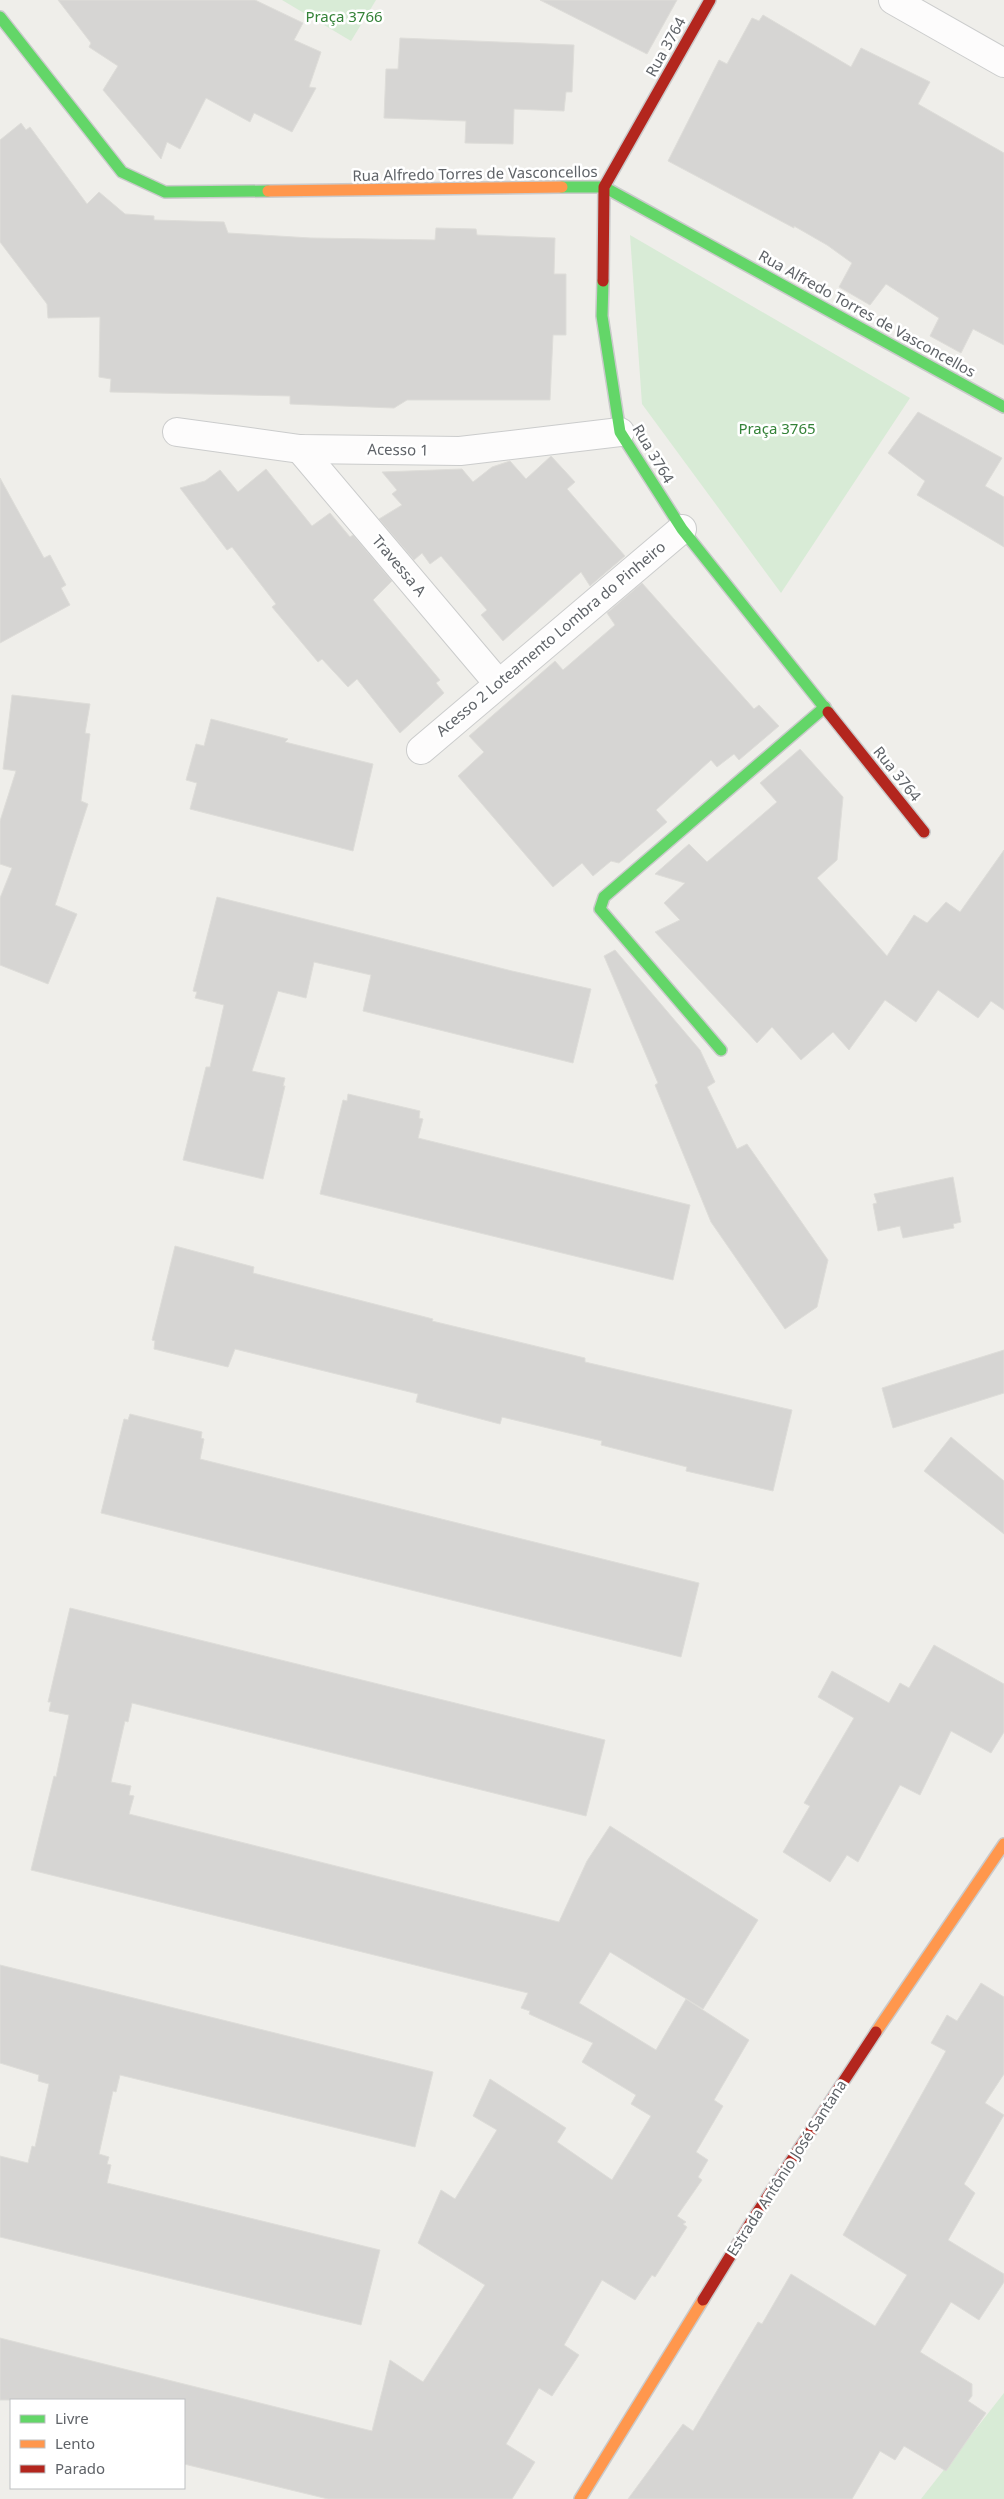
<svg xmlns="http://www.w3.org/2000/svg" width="1004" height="2499" font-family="'Noto Sans',sans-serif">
  <rect width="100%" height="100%" fill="#efeeea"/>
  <!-- green -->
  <g fill="#d8ebd6">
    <polygon points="282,0 376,0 351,41"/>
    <polygon points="630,235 910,398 781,593 642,404"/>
    <polygon points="1004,2393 1004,2499 921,2499"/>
  </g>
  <!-- building -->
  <g fill="#d6d5d3" stroke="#deddd9">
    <polygon points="58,0 255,0 303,23 294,40 321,52 309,87 316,88 292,132 254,113 250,122 206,98 180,149 167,142 161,159 103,90 118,66 89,47 91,43"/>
    <polygon points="540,0 677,0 647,54"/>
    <polygon points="763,15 851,67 861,48 930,82 918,104 1004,153 1004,345 973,329 961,353 930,336 939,318 886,284 870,305 839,287 852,263 827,245 794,226 794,228 668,161 719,60 727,64 752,18 759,21"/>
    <polygon points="400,38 574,45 572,92 566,92 564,111 514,109 513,144 465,143 466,121 384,118 386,69 398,69"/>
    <polygon points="21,123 26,130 30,127 87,204 99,192 125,214 154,216 154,220 224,222 228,233 311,238 435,240 436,228 476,229 477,235 555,238 554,274 566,274 566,335 553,335 550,400 407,400 394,408 290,404 290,396 110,392 111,379 99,377 100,317 48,318 47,304 0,242 0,140"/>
    <polygon points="918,412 1002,458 985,486 1004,497 1004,547 917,495 925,481 888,453"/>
    <polygon points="551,456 575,482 567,489 625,556 590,586 581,572 503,641 481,615 487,610 441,556 430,564 422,553 414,560 379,519 402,505 392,494 397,490 382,472 462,469 473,482 492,467 510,461 526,479"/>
    <polygon points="266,469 312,526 330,513 350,537 353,535 392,581 373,600 440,680 436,683 444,693 400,733 357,679 348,687 322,659 318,662 272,607 276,604 232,547 227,550 180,488 205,481 220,470 238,492"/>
    <polygon points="0,478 44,558 50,555 66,585 61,588 70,605 0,643"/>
    <polygon points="642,583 754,709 759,705 779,726 739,760 734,754 717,767 711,760 656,810 667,822 619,863 611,861 593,876 582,863 553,887 458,776 484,752 469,736 555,661 563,670 615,625 607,613"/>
    <polygon points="12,695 90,704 85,733 90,734 81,801 88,804 55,905 77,914 48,984 0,965 0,898 12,868 0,864 0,821 16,771 3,769"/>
    <polygon points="211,719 288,739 285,742 373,764 353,851 190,809 197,783 186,780 196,744 204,746"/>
    <polygon points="800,749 843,797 837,860 817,878 887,956 914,915 927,923 946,902 960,912 1004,850 1004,1010 991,1001 978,1018 938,990 916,1022 885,1000 849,1050 833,1032 801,1060 772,1027 757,1043 655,932 680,920 664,903 685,883 655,874 689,844 707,862 777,802 760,783"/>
    <polygon points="217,897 512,971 591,989 573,1063 363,1011 371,975 314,962 306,998 278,991 252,1071 285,1078 283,1086 285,1086 263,1179 183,1160 206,1067 210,1067 224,1005 195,998 197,992 193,991"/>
    <polygon points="615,950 700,1050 715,1082 707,1087 737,1149 747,1144 828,1260 817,1307 785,1329 711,1222 655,1085 658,1083 604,956"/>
    <polygon points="348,1094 420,1111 419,1118 423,1119 418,1138 690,1205 673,1280 320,1194 343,1100 347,1101"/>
    <polygon points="953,1177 961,1222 953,1224 954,1228 903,1238 900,1226 878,1231 873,1204 877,1203 874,1194"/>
    <polygon points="175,1246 254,1267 253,1273 433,1319 432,1321 585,1358 585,1362 792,1410 773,1491 686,1471 687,1467 601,1445 602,1441 502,1417 500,1424 416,1402 418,1394 235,1349 228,1367 154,1349 155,1341 152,1340"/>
    <polygon points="1004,1350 1004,1393 893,1428 882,1388"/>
    <polygon points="130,1414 202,1432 201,1438 204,1439 200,1459 699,1583 681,1657 101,1513 124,1419 128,1420"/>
    <polygon points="951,1437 1004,1481 1004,1534 924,1471"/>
    <polygon points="70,1608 605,1740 586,1816 132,1703 128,1722 125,1721 111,1782 131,1786 129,1795 134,1796 129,1814 559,1922 587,1861 610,1826 758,1920 703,2009 610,1952 579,2003 656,2050 686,1999 749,2040 714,2100 723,2106 696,2152 708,2160 698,2177 702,2180 677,2216 686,2222 683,2224 687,2227 655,2277 652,2275 635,2300 602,2280 564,2345 579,2355 552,2396 539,2388 506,2444 535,2462 512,2499 328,2499 184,2464 184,2400 0,2400 0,2338 372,2431 390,2360 423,2382 485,2285 418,2243 441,2190 455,2199 497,2130 473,2116 490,2079 566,2128 557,2142 612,2180 651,2116 631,2104 636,2095 582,2062 593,2043 529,2014 530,2011 521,2008 528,1993 31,1870 54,1776 56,1777 69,1715 49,1711 51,1702 48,1702"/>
    <polygon points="934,1645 1004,1684 1004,1732 991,1753 951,1731 920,1795 900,1785 858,1862 847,1855 830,1882 783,1852 810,1806 804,1803 854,1718 818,1697 832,1671 889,1703 900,1683 909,1688"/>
    <polygon points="0,1965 433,2072 415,2147 120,2075 116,2092 113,2091 99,2154 109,2157 107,2164 111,2165 107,2183 380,2250 361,2325 0,2237 0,2156 28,2163 32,2146 35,2147 49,2084 38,2081 39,2075 0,2063"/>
    <polygon points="981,1983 1004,1997 1004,2074 985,2103 1004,2115 964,2184 975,2193 948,2240 1004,2274 1004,2282 979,2320 951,2302 920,2352 972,2384 972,2396 968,2401 986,2413 946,2471 904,2446 895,2460 880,2451 852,2499 628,2499 683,2424 693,2431 758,2322 762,2324 791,2274 875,2326 907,2275 843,2235 946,2051 931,2043 947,2015 957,2021"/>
  </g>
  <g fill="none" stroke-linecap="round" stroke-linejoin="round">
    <defs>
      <g id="street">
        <polyline points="893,0 1004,63"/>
        <polyline points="177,432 300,449 460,451 620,432"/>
        <polyline points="300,449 498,683"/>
        <polyline points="421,750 682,529"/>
      </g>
      <g id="fast">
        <polyline points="0,17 122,172 165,192 268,191"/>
        <polyline points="562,187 604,187 1004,407"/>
        <polyline points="603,281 602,316 620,432 682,529 828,712"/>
        <polyline points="721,1050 600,909 604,897 825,707"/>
      </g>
      <g id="slow">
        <polyline points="268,191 562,187"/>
        <polyline points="876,2032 1004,1844"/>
        <polyline points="580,2499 703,2300"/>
      </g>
      <g id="jam">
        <polyline points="603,281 604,187 710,0"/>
        <polyline points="828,712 924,832"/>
        <polyline points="703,2300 755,2216 876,2032"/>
      </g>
    </defs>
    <!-- street casing -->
    <use href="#street" stroke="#cbcccc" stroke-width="30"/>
    <!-- fast casing -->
    <use href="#fast" stroke="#cacacb" stroke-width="14"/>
    <!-- slow casing -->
    <use href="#slow" stroke="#cacacb" stroke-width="14"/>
    <!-- jam casing -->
    <use href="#jam" stroke="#cacacb" stroke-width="14"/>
    <!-- street -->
    <use href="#street" stroke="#fdfcfc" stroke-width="28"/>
    <!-- fast -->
    <use href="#fast" stroke="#63d668" stroke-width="11"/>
    <!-- slow -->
    <use href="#slow" stroke="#ff974d" stroke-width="11"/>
    <!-- jam -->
    <use href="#jam" stroke="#b3261e" stroke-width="11"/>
  </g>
  <g text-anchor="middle" stroke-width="5" stroke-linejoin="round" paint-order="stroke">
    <!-- park labels -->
    <g font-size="15" fill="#348238" stroke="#fff">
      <text x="344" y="22">Praça 3766</text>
      <text x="777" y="434">Praça 3765</text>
    </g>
    <!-- street labels -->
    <g font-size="15" fill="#5f6368" stroke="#fff">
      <text transform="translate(666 47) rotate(-61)" y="5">Rua 3764</text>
      <text transform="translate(475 174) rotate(-1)" y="5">Rua Alfredo Torres de Vasconcellos</text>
      <text transform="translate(867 314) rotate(29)" y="5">Rua Alfredo Torres de Vasconcellos</text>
      <text transform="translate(398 450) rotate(1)" y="5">Acesso 1</text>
      <text transform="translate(653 454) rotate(59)" y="5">Rua 3764</text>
      <text transform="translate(399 566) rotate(50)" y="5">Travessa A</text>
      <text transform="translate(551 639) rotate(-40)" y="5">Acesso 2 Loteamento Lombra do Pinheiro</text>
      <text transform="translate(897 774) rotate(51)" y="5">Rua 3764</text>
      <text transform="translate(787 2168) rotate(-57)" y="5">Estrada Antônio José Santana</text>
    </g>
  </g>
  <!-- legend -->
  <rect x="10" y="2399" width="175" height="90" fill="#ffffff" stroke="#bfc1c3"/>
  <rect x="20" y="2415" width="25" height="8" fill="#63d668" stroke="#bfc1c3"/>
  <text x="55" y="2424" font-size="15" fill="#5f6368">Livre</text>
  <rect x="20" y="2440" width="25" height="8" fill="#ff974d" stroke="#bfc1c3"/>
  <text x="55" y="2449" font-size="15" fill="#5f6368">Lento</text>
  <rect x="20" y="2465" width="25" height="8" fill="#b3261e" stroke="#bfc1c3"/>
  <text x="55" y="2474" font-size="15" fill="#5f6368">Parado</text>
</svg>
